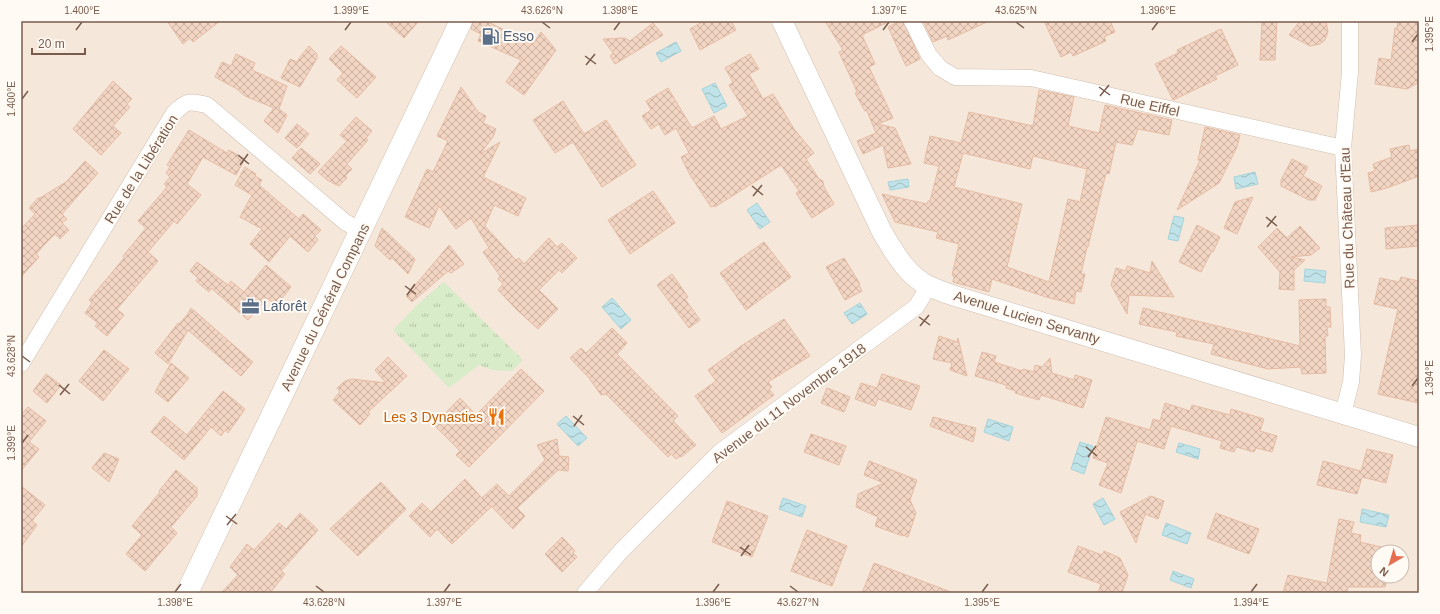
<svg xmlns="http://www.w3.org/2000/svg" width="1440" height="614" font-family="Arial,sans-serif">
  <defs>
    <pattern id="grass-tufts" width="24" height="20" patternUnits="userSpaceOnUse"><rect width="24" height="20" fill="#d8ecc9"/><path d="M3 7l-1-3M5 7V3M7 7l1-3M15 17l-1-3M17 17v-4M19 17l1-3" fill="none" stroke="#b4c2a5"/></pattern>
    <pattern id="water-waves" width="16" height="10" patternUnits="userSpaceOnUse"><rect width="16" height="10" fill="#bfe3e8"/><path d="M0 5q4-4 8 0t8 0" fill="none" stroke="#a0bbbe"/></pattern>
    <pattern id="building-cross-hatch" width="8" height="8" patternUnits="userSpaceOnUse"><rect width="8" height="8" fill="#f3d5c3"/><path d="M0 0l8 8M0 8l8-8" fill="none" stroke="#cab0a1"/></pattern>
  </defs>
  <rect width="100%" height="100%" fill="#fdf6ec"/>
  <!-- residential -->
  <path fill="#f5e8da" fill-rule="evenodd" d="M21 21H1419V593H21ZM1378 552H1402V576H1378Z"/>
  <!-- grass -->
  <polygon fill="url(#grass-tufts)" points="444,282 523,360 512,371 492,370 479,365 449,388 393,330 419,303"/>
  <!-- water -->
  <g fill="url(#water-waves)" stroke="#a5d3da">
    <polygon points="676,42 681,51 661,62 656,53"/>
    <polygon points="715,83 727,106 714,113 702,89"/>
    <polygon points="1255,172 1258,184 1236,189 1234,177"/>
    <polygon points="908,179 909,187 890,190 888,182"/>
    <polygon points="757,203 770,222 760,229 747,210"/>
    <polygon points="1174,216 1184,218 1178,241 1168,239"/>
    <polygon points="1305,269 1326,271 1325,283 1304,281"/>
    <polygon points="612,298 631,320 621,329 602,307"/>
    <polygon points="860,303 867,314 852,324 844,313"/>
    <polygon points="566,416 587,438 578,446 557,424"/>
    <polygon points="988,419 1013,427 1009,441 984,432"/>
    <polygon points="1080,442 1093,446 1084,474 1071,469"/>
    <polygon points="1179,443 1200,449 1198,459 1176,452"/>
    <polygon points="783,498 806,506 802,517 779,509"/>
    <polygon points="1103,498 1115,519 1104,525 1093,504"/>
    <polygon points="1362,509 1389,515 1386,527 1360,522"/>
    <polygon points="1166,523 1191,533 1187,544 1162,535"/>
    <polygon points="1173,571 1194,579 1191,588 1170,580"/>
  </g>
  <!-- building -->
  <g fill="url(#building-cross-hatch)" stroke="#e6bba3" fill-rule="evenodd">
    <polygon points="167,21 220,21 193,42 190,38 183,44"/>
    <polygon points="385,21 419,21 404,38"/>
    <polygon points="473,21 486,21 533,44 541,32 556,50 524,95 506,82 521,60 478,41 481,34 471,29"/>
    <polygon points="704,21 731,21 736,30 700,50 690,29"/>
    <polygon points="825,21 890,21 862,35 875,64 869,67 893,118 878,124 895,128 911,164 888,168 883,145 863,154 857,141 876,133 867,111 865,111 855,93 857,93 855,87 839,52 843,50"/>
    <polygon points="900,21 903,21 920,59 906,66 888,27"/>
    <polygon points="923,21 989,21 948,40 947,36 933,42"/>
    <polygon points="1044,21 1110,21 1115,32 1104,37 1106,41 1073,56 1071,52 1061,57"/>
    <polygon points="1262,21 1277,21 1275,60 1260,60"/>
    <polygon points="1300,21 1326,21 1328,32 1325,40 1320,44 1310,46 1289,35"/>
    <polygon points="1398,21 1419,21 1419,79 1418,83 1407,89 1375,84 1379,58 1391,60 1395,28 1397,28"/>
    <polygon points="653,23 663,35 615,64 610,56 613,53 603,39 625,38 630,41"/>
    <polygon points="1221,29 1238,65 1215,76 1217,79 1173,100 1155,64 1178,53 1177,50"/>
    <polygon points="309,46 317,54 317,58 300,87 281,78 290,59 297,62 300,57"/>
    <polygon points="341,46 376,77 357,98 337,80 343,73 329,59"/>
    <polygon points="236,54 255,63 252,70 287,86 279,109 287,115 278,133 264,121 274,108 245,96 237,89 215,77 222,62 231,66"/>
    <polygon points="750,54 759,69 749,74 763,99 773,94 794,129 814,153 806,159 819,179 823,181 824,187 834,204 812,218 796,193 799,191 781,165 715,207 714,206 711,207 690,175 681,157 689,153 676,128 665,135 659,124 651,129 642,116 651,110 646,101 668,88 692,128 714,116 721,129 748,116 729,85 733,82 725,68"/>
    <polygon points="113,81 132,99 127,104 130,107 113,126 121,133 101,155 73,129"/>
    <polygon points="461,87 478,112 486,116 483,123 496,129 493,137 480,154 500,142 483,177 526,198 518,216 494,205 485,226 516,260 519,258 524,264 549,238 557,247 562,243 577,258 562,273 559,270 539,290 558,309 538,329 517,310 498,290 503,284 498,279 500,276 483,252 489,248 471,218 456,229 439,206 429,228 405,217 427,169 433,172 448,141 437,136"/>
    <path d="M1039 90 1074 97 1068 126 1099 133 1105 105 1172 120 1169 135 1138 129 1132 145 1116 142 1109 174 1106 173 1088 247H1087L1081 274H1085L1081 292 1076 291 1074 304 1046 297 992 279 989 292 953 282 954 276 952 275 959 244 936 238 938 232 895 222 882 194 927 204 928 201H930L939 166 924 163 930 136 961 143 969 112 1033 126ZM963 153 1030 169 1033 156 1087 169 1080 202 1068 199 1049 282 1007 267 1022 204 954 187Z"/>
    <polygon points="563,101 584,134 606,120 636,165 602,187 573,142 555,153 533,120"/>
    <polygon points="356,117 372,131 366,138 368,140 347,164 352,169 345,176 347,178 339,186 327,180 318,172 347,141 340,135"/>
    <polygon points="297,124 309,134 297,148 285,138"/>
    <polygon points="1205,127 1240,135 1237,147 1219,183 1177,210 1200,160 1198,160"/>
    <polygon points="189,130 227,153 229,150 245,159 236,175 203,157 187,184 201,195 177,224 174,221 148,252 158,261 117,309 124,315 107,336 95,326 98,323 85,313 92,303 89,300 124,258 123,256 146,228 138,221 167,187 164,184 170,177 166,173 170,167 167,165"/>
    <polygon points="1409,145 1410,151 1419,149 1419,176 1387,188 1371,192 1368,173 1375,171 1373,164 1392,157 1390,149"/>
    <polygon points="301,148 320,164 310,174 292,158"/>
    <polygon points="1292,159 1308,167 1303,176 1322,186 1315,200 1309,200 1281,186 1281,180"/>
    <polygon points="85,161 98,173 62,214 67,219 62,223 69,230 60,239 55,234 45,244 36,254 39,257 21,277 21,229 35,214 29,208 38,198 40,198 66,182"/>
    <polygon points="245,167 256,174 255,176 262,180 259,185 299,219 303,214 321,230 315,236 318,240 308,252 290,236 269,262 250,244 262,229 240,217 252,195 235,185"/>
    <polygon points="653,191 675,223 630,254 608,220"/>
    <polygon points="1253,197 1237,234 1224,228 1235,202"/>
    <polygon points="1197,225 1220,237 1213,252 1212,251 1201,272 1179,262"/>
    <polygon points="1419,225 1419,246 1386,249 1385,228"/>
    <polygon points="1300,226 1320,248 1311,255 1291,257 1305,260 1294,270 1294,290 1279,289 1280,272 1258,247 1277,228 1287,238"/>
    <polygon points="382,228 415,259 408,274 392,258 390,260 375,246"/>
    <polygon points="764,242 791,277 746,310 720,273"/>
    <polygon points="449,245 464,264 451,273 448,271 412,302 406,296"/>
    <polygon points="844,258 860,284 859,285 862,291 845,300 826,267"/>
    <polygon points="1152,261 1174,297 1129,295 1127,314 1111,285 1116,268 1126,271 1127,266 1150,273"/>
    <polygon points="197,262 228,285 231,281 244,292 266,265 291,287 276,306 267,298 248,320 211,288 209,292 196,281 198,278 190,271"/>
    <polygon points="672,274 688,297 685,299 700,320 689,328 657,285"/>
    <polygon points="1401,277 1419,281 1419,403 1378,394 1398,309 1374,304 1380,278 1399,282"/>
    <polygon points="1326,299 1326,307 1330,307 1331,327 1327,327 1328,336 1325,336 1326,373 1302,374 1301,367 1268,369 1211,354 1214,344 1176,336 1177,332 1139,324 1143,308 1300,346 1299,300"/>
    <polygon points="191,308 253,362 241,376 188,330 168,364 155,353 178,323 179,324 187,315"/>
    <polygon points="784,319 810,356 768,382 772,387 769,389 774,395 722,433 695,396 716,381 708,370 744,344"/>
    <polygon points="612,328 627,343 617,354 678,416 673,421 696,445 681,457 680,456 676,459 671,454 668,457 606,394 601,395 589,378 570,358 581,348 586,353"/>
    <polygon points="939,336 957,342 958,338 967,376 950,370 952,363 933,359"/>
    <polygon points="104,350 129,369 103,401 79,381"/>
    <polygon points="982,352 996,356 994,362 1022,371 1023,369 1034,372 1035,365 1042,367 1050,358 1052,373 1074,380 1075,375 1092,380 1083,408 1041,395 1039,400 1015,393 1016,391 1006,388 1006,385 975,376"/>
    <polygon points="388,357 407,376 368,412 370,414 360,425 333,400 340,392 337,388 345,381 352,379 386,383 375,370"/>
    <polygon points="171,363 189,378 168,402 155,392"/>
    <polygon points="521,369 544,391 469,467 456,455 460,451 434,425 460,398 476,415"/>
    <polygon points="46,374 61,385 47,403 33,391"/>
    <polygon points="882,374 920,386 911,410 878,399 875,406 855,399 861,383 877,388"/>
    <polygon points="827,388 850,397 844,412 821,403"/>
    <polygon points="223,391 245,409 228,433 225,430 221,436 211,427 184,460 151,432 164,416 187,435"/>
    <polygon points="1165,403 1190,411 1192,405 1230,415 1231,409 1264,419 1260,431 1277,436 1272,452 1256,448 1254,452 1236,447 1234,452 1220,448 1222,441 1171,426 1164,449 1137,441 1121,493 1099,485 1108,463 1093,458 1106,417 1150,430 1153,419 1160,421"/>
    <polygon points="28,407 46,421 29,442 39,449 21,471 21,415"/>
    <polygon points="933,417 976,428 973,442 930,426"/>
    <polygon points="811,434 846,446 839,465 804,452"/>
    <polygon points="557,439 559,456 569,457 568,471 558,470 517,508 525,516 513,529 491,506 491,507 452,544 437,529 430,537 409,516 422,503 431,512 465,479 482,498 497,484 509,496 545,460 537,445"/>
    <polygon points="1367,449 1393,455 1386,483 1362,477 1357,494 1317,485 1323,461 1361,471"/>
    <polygon points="104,453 119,459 109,482 92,468"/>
    <polygon points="869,461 917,480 910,500 916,513 908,537 903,535 903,536 875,526 878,517 856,507 858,494 884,483 864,475"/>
    <polygon points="176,470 197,488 197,496 171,527 177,533 145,571 126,554 142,535 132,526 160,492 159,491"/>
    <polygon points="381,482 406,509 358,556 330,529"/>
    <polygon points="21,486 45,505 32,521 37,525 21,547"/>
    <polygon points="1151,496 1164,501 1158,519 1145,514 1136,543 1120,512"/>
    <polygon points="727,501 768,516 752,557 712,542"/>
    <polygon points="300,513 318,530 281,571 285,574 270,593 221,593 238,575 230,567 247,544 254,550 279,523 286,529"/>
    <polygon points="1216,513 1259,529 1249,554 1207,538"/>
    <polygon points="1339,519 1354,522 1351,533 1361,535 1360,542 1394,550 1394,552 1378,552 1378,576 1388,576 1385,587 1348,587 1347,593 1283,593 1288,575 1327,583"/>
    <polygon points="807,530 847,546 832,586 791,571"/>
    <polygon points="562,537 575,551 573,553 577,557 562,572 545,554"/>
    <polygon points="1078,546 1102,555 1104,551 1120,558 1128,575 1122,593 1098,593 1101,584 1068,572"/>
    <polygon points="874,563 951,592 951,593 862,593"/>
  </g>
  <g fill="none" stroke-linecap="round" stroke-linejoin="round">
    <defs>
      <g id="minor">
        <polyline points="912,21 929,55 940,68 955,77 1031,78 1343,148"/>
        <path d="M21 364 174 113C187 100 189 101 207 105L345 222 361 231"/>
        <polyline points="1343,414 1351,382 1353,355 1343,148 1350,72 1350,21"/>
        <polyline points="585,593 621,551 720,452 790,400 916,307 929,286"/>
      </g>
      <path id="tertiary" d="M782 21 882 232C894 252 907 276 929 286 937 290 946 293 955 296L1419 437"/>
      <polyline id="secondary" points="187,593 461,21"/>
    </defs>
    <!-- minor casing -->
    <use href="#minor" stroke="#d1beb0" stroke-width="17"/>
    <!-- tertiary casing -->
    <use href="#tertiary" stroke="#d1beb0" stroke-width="21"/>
    <!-- secondary casing -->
    <use href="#secondary" stroke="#d6c0b0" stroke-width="23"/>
    <!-- minor -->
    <use href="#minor" stroke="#fff" stroke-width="16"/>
    <!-- tertiary -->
    <use href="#tertiary" stroke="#fff" stroke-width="20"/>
    <!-- secondary -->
    <use href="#secondary" stroke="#fff" stroke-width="22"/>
  </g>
  <!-- ticks -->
  <path fill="none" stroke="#7a5c4d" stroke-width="1.5" d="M542 22 550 28M1016 22 1024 28M76 30 82 22M345 30 351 22M614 30 620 22M883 30 889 22M1152 30 1158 22M1412 42 1418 34M585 56 596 64M586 65 595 54M1099 87 1110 95M1100 96 1109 85M22 99 28 91M238 155 249 164M240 165 248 154M752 186 763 195M753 196 762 185M1266 217 1277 226M1267 227 1276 216M405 286 416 294M407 295 415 284M919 317 930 325M920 326 929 315M22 356 30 362M59 385 70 394M1412 386 1418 378M60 395 69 384M573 416 584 425M574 426 582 415M22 443 28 435M1086 447 1097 456M1088 457 1096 446M226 516 237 524M227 525 236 514M740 547 751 555M741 556 749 545M316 586 324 592M790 586 798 592M175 592 181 584M444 592 450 584M713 592 719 584M982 592 988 584M1251 592 1257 584"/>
  <!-- icons -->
  <defs>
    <symbol id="fuel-bare" viewBox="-9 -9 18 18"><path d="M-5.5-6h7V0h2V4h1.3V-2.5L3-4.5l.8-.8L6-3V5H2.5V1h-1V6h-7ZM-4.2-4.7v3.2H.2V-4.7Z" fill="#5c6f8a" stroke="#fffaf3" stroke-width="2.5" paint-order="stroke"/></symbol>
    <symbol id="office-bare" viewBox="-9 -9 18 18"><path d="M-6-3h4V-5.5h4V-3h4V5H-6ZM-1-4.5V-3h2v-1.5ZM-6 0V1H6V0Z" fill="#5c6f8a" stroke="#fffaf3" stroke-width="2.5" paint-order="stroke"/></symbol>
    <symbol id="restaurant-bare" viewBox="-9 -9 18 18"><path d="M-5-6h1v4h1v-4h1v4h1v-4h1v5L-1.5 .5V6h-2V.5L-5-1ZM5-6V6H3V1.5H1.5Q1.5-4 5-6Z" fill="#e8710a" stroke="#fffaf3" stroke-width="2.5" paint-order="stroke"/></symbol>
  </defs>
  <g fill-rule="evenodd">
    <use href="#fuel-bare" x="478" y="24" width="25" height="25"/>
    <use href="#office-bare" x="238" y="294" width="25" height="25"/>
    <use href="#restaurant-bare" x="484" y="404" width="25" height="25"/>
  </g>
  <g text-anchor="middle" stroke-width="4" stroke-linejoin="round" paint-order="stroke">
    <!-- service labels -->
    <g font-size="14" fill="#4e5e75" stroke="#fffaf3" text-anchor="start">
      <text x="503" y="41">Esso</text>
      <text x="263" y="311">Laforêt</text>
    </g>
    <!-- street labels -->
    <g font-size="14" fill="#7a5c4d" stroke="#fffaf3">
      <text transform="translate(1150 105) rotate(13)" y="5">Rue Eiffel</text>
      <text transform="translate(141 169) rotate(-58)" y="5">Rue de la Libération</text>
      <text transform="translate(1347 218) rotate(-92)" y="5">Rue du Château d'Eau</text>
      <text transform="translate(325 307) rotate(-64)" y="5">Avenue du Général Compans</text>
      <text transform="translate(1027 317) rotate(17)" y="5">Avenue Lucien Servanty</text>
      <text transform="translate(789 403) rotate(-37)" y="5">Avenue du 11 Novembre 1918</text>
    </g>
    <!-- food labels -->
    <g font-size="14" fill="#c56008" stroke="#fffaf3" text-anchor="end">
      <text x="483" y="422">Les 3 Dynasties</text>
    </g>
  </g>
  <!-- border -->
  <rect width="1440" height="614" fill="none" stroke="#fffaf3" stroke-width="44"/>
  <!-- north arrow -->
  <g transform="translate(1390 564) rotate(218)"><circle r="19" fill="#fffaf3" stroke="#cabbb1"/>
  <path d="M0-3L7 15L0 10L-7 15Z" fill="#e76f51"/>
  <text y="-6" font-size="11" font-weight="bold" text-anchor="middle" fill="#7a5c4d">N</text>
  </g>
  <!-- scale -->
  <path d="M32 48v6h53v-6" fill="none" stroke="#7a5c4d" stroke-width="2"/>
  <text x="38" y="48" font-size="12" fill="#7a5c4d" stroke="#fffaf3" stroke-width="3" paint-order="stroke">20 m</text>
  <rect x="22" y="22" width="1396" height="570" fill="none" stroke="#7a5c4d" stroke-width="1.5"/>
  <g font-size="10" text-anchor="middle" fill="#7a5c4d">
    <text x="82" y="14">1.400°E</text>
    <text x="351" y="14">1.399°E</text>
    <text x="542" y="14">43.626°N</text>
    <text x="620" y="14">1.398°E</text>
    <text x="889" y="14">1.397°E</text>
    <text x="1016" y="14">43.625°N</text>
    <text x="1158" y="14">1.396°E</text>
    <text transform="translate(1429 34) rotate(-90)" y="4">1.395°E</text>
    <text transform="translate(11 99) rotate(-90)" y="4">1.400°E</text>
    <text transform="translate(11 356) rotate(-90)" y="4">43.628°N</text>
    <text transform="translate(1429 378) rotate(-90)" y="4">1.394°E</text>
    <text transform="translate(11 443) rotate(-90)" y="4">1.399°E</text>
    <text x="175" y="606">1.398°E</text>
    <text x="324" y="606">43.628°N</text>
    <text x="444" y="606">1.397°E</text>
    <text x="713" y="606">1.396°E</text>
    <text x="798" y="606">43.627°N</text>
    <text x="982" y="606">1.395°E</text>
    <text x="1251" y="606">1.394°E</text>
  </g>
</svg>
